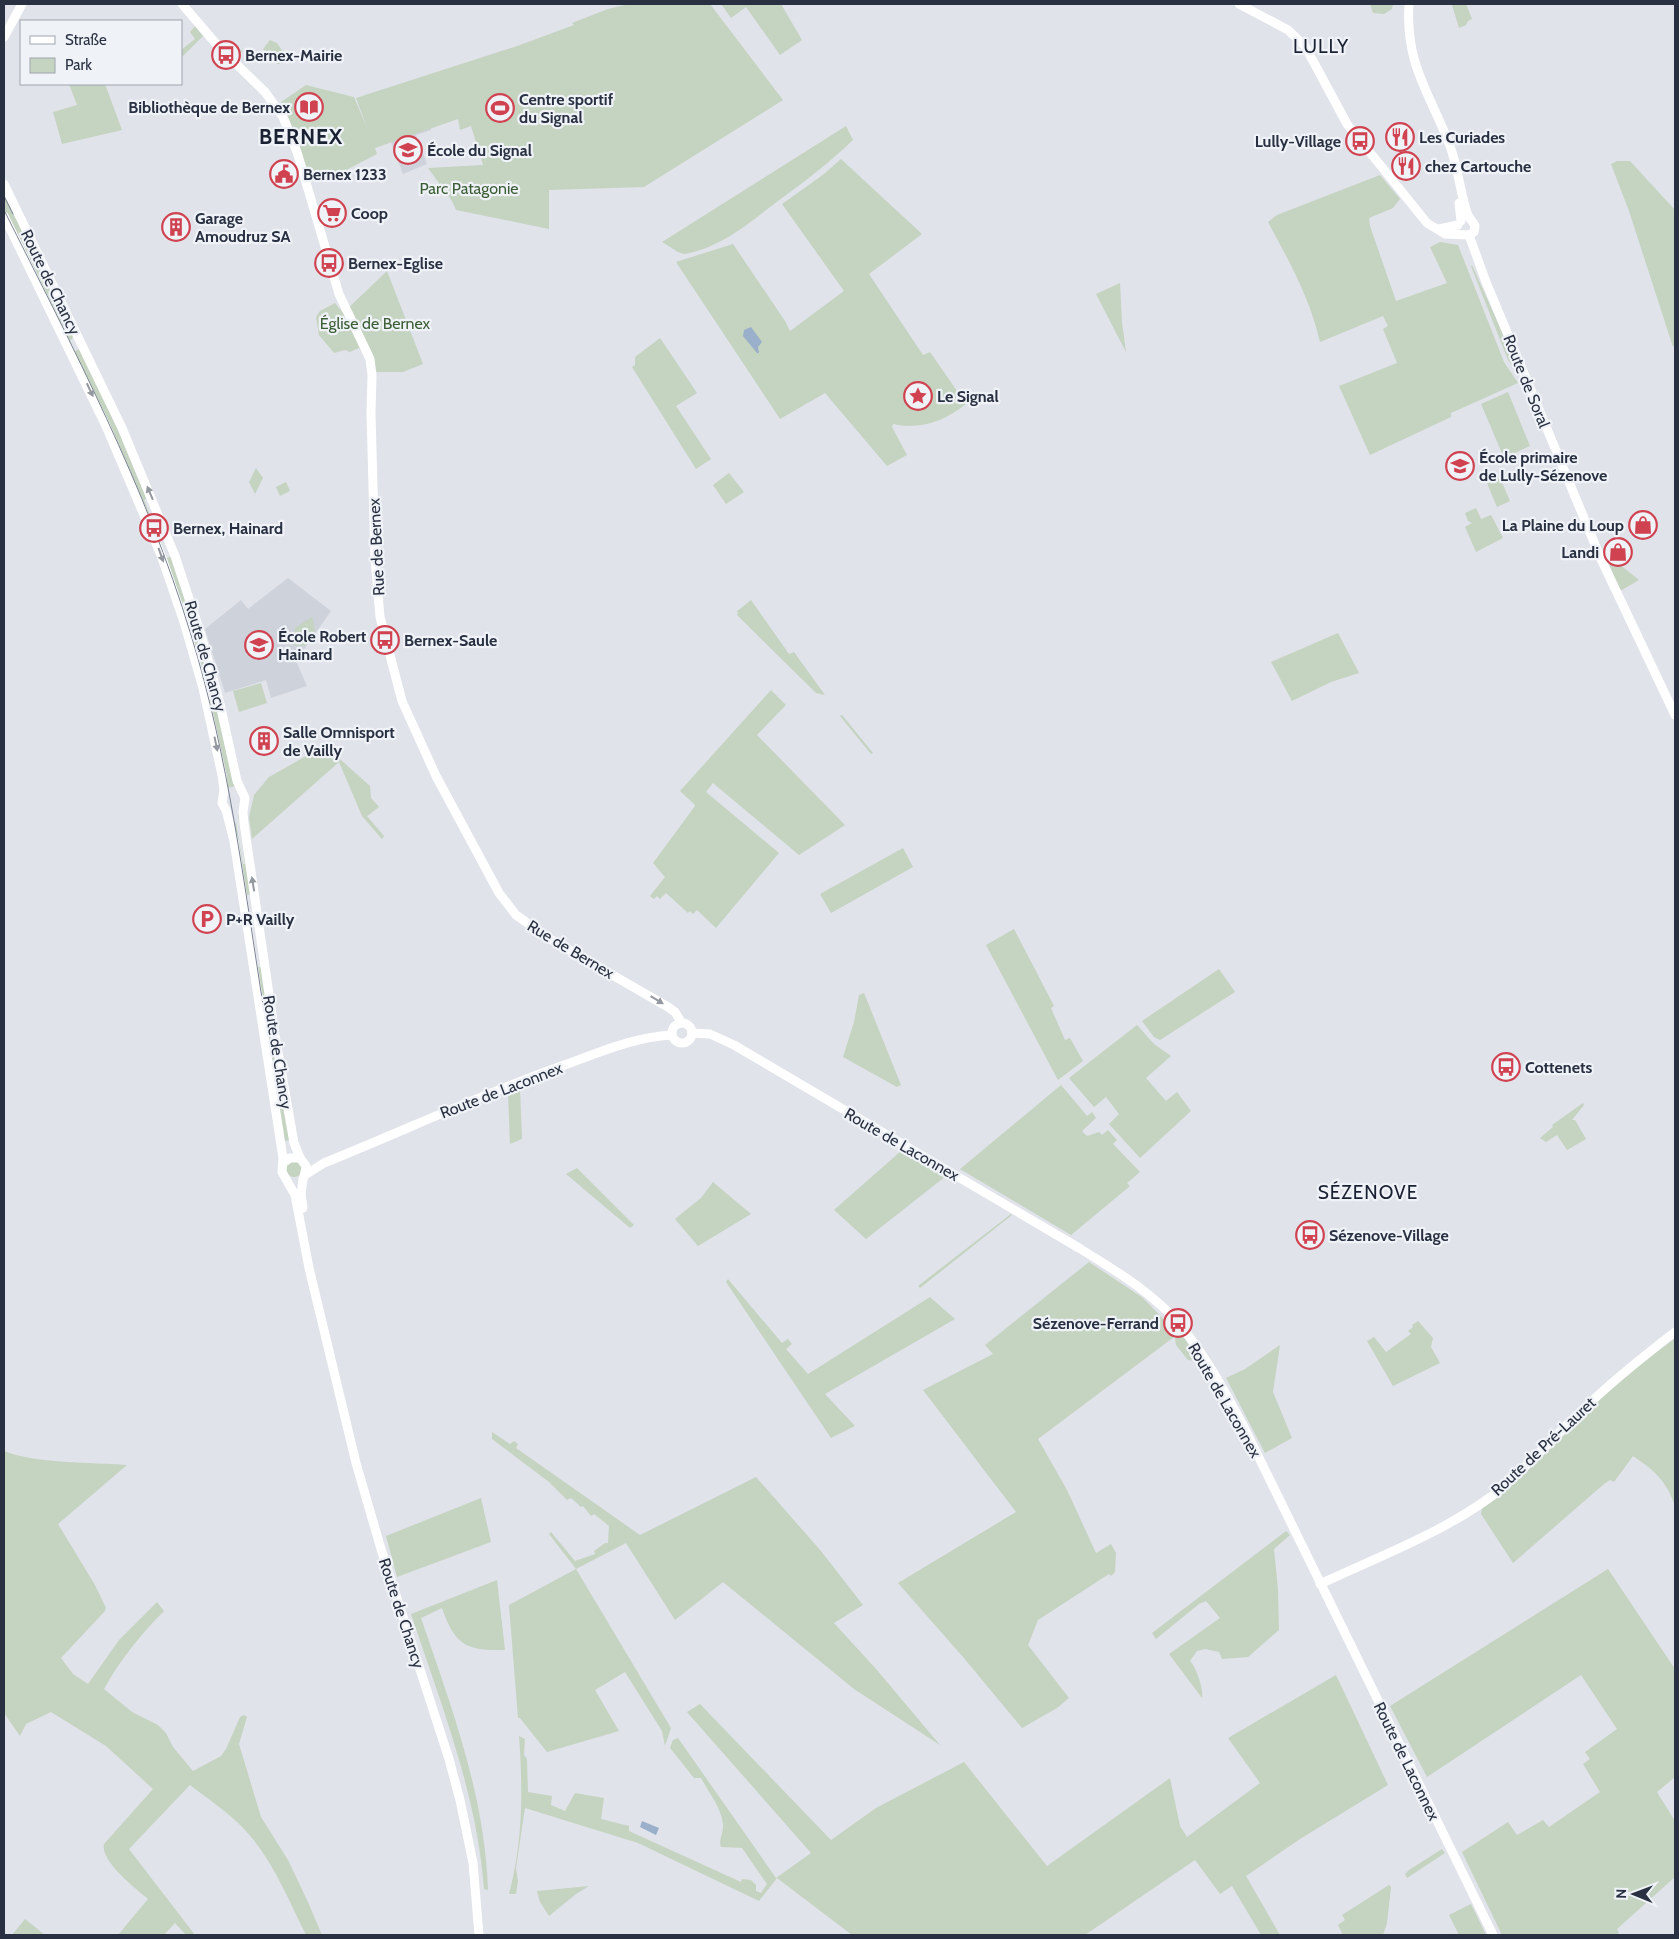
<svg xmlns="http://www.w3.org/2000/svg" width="1679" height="1939" font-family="Cabin,sans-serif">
  <rect width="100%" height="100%" fill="#e0e3e9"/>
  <!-- built -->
  <g fill="#ced2db">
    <polygon points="427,119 431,130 416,135 427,164 403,174 388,134"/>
    <polygon points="288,578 331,611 296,661 307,686 271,698 266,680 225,693 205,629 241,600 248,609"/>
  </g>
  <!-- green -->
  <g fill="#c5d3c1">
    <polygon points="629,4 710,4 783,100 644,187 549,190 549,229 456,210 452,201 428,168 483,165 471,126 460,130 458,119 375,148 377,154 327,180 315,178 307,171 292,126 281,102 306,85 354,97 368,130 356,98 520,45 574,25 572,23 608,9"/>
    <polygon points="721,4 781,4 802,40 780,55 746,7 731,18"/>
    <polygon points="1370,4 1393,4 1392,9 1384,14 1373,13"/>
    <polygon points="1456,4 1466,4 1472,19 1468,21 1466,25 1459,28 1452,5"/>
    <polygon points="195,26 203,36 181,58 181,50 195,39 190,32"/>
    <polygon points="270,40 277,43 290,62 277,64 263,49"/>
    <polygon points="230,42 242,51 236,59 246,67 244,70 226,48"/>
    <polygon points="69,84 105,84 122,130 62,144 53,112 77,105"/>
    <path d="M846 126 853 140C829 163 804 182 778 201 750 222 721 248 684 254L678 252 662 242Z"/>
    <path d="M841 159 922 234 869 274 923 355 930 352 966 404C945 421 921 430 893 424L892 427 907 455 887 466 825 393 780 419 676 262 733 244 785 321 790 331 844 291 782 204 824 174Z"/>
    <polygon points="1617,161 1630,161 1675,210 1675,345 1673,347 1629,211 1611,164"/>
    <path d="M1380 175 1400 199 1393 208 1369 218 1370 226 1396 301 1447 283 1430 247 1440 242 1458 245 1504 362 1518 383 1451 413V417L1370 455 1339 386 1397 363 1383 329 1388 326 1383 316 1320 342C1310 298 1289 261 1268 222L1277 215Z"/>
    <polygon points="4,194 75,335 69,342 4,212"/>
    <polygon points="1472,265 1523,379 1508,360 1471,266"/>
    <polygon points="387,271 423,364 403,372 377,372 359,348 350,352 345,350 334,353 319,335 316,317 320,311 335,303 343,313"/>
    <polygon points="1120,283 1122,323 1126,352 1096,294"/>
    <polygon points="660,338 697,393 676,406 711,459 696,469 632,367 635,365 635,357"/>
    <polygon points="81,348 149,498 144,500 164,551 162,552 74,352"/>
    <polygon points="1508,392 1530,446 1504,458 1481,404"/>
    <polygon points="256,468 263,478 255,494 249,482"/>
    <polygon points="729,473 744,492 726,504 713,485"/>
    <polygon points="1500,478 1510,501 1497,507 1487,483"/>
    <polygon points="286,482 290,491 280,496 276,487"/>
    <polygon points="1476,508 1481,519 1491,515 1503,538 1476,552 1465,527 1472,523 1468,521 1465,513"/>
    <polygon points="1604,552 1639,580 1620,591"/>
    <polygon points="172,556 209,669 236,786 227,788 164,559"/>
    <polygon points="751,600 789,654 794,652 825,695 816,693 737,615 738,612 736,612"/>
    <polygon points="312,617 315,631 305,646 293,645 295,628"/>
    <polygon points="1338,633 1359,673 1331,682 1292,701 1271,662"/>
    <polygon points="261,683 267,703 239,712 233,691"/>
    <polygon points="771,690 786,705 757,735 845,825 799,855 713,783 706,792 779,853 716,928 697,910 693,914 690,911 688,913 666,893 660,899 657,896 654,899 650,896 665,877 653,863 695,806 694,804 680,791"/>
    <polygon points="842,715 873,753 871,754 840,716"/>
    <polygon points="331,742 341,760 370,786 371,798 379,807 367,816 384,836 382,839 362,816 339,762 252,839 249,817 254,795 269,777"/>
    <polygon points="240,814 253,894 245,895 233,823 236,823 243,864 245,864 238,815"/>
    <polygon points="903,848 913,867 831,913 820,894"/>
    <polygon points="1014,929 1054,1006 1051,1008 1065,1040 1070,1038 1083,1061 1058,1080 986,945"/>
    <polygon points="256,967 260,967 262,969 282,1103 291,1140 283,1141"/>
    <polygon points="1219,969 1235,992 1160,1040 1154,1037 1142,1021"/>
    <polygon points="864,993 901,1085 897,1087 843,1057 854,1022 859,995"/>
    <polygon points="1137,1025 1154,1044 1171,1056 1146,1078 1166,1101 1177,1092 1191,1111 1140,1158 1109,1124 1119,1114 1106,1097 1094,1107 1069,1078"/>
    <polygon points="1061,1085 1087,1116 1092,1112 1096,1118 1082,1131 1087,1136 1099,1132 1102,1135 1108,1130 1117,1140 1113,1144 1140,1172 1127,1183 1130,1186 1071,1235 960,1169"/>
    <polygon points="520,1088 522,1139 510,1144 508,1093"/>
    <polygon points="1583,1103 1584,1105 1572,1120 1575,1120 1586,1139 1567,1150 1557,1135 1546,1142 1540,1138 1553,1127 1552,1125"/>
    <polygon points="901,1151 946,1176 866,1239 834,1210"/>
    <circle cx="294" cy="1169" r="8"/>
    <polygon points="577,1168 634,1225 630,1228 566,1174"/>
    <polygon points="713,1182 751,1214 698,1246 675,1219 701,1198"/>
    <polygon points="1011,1214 1012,1215 920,1288 918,1286"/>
    <polygon points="1089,1262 1143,1298 1172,1328 1170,1331 1174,1337 1038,1439 1067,1490 1096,1553 1111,1544 1116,1553 1115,1572 1111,1576 1109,1574 1038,1620 1028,1645 1069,1698 1057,1708 1022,1728 963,1657 898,1583 1016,1512 923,1390 993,1354 985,1345"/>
    <polygon points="728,1279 782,1343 788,1339 792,1344 786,1349 808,1374 930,1297 955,1319 825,1394 855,1426 831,1438 726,1282"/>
    <polygon points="1418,1321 1433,1338 1431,1347 1440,1363 1393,1386 1367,1341 1374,1337 1386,1352 1411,1334 1408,1331 1413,1327 1412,1325"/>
    <polygon points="1182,1335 1198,1359 1197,1361 1188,1360 1176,1345 1175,1338"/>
    <path d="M1675 1338V1506C1666 1480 1655 1471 1633 1456L1614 1482 1610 1480 1604 1484 1513 1563 1481 1514 1482 1508C1519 1480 1552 1449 1584 1415 1611 1386 1644 1362 1675 1338Z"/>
    <polygon points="1280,1345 1273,1392 1292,1438 1265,1453 1226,1378 1245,1369"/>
    <polygon points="492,1432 510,1444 514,1441 518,1444 516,1448 640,1535 756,1477 821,1551 863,1605 834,1623 877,1670 940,1745 854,1689 723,1582 675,1620 626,1543 576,1569 671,1728 665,1746 662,1731 625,1672 595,1690 619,1731 547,1752 520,1718 518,1718 509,1605 576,1569 549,1534 551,1532 575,1561 595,1554 594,1551 605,1543 608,1543 609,1526 594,1514 591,1516 583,1506 581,1507 571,1498 567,1500 549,1482 492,1439"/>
    <path d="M4 1451C36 1464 91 1462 127 1465L58 1524 95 1585 106 1608 105 1611 61 1658 73 1674 88 1684 119 1640 157 1602 164 1611C141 1634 120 1660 104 1689L132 1712 158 1725 166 1733 173 1747 193 1771 221 1756 226 1749 240 1717 244 1715 247 1717 239 1744 261 1817 288 1860 307 1900 322 1935H306C288 1899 272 1858 244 1829 228 1812 208 1799 190 1785L129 1849 195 1935H186L175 1923 164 1935H118L148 1899C135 1888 100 1861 104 1844L153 1789 106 1746 51 1712 26 1724 20 1736 4 1713Z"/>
    <polygon points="481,1498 491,1542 397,1577 386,1536"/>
    <path d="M1286 1531 1290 1535 1274 1549 1278 1589 1279 1630 1248 1657 1222 1659 1219 1652 1205 1649 1197 1651 1190 1661C1196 1667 1204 1689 1202 1698L1169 1654 1220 1618 1206 1601 1199 1604 1156 1639 1152 1633Z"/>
    <polygon points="1608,1569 1675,1669 1675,1777 1657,1792 1675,1821 1675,1877 1617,1929 1619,1933 1616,1935 1502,1935 1462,1852 1508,1822 1517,1835 1543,1820 1549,1827 1600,1792 1583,1764 1590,1759 1585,1752 1617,1729 1581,1675 1427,1777 1390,1706"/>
    <path d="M497 1580 505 1650C466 1651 455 1645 442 1608L421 1618C451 1706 485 1795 488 1890L484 1889C477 1794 441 1704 411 1614Z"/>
    <path d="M1336 1675 1388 1785 1300 1839 1246 1876 1280 1935H1261L1232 1886 1220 1894 1195 1860 1085 1935H852L777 1878 759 1901 638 1843 525 1808 516 1868 518 1881 516 1894H509C523 1842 523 1790 519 1736L525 1739 524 1755 527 1759 528 1792 552 1796 551 1805 565 1811 575 1793 604 1798 601 1819 629 1826V1831L741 1882 742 1879 751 1880 756 1885V1891L761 1893 767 1884 742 1848 721 1847C718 1840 724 1832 723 1824 721 1807 709 1793 701 1778H694L670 1748 673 1740 678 1738 776 1878 811 1853 687 1712 700 1704 831 1840 876 1808 964 1762 1047 1866 1170 1778 1180 1826 1187 1837 1260 1783 1228 1738Z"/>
    <polygon points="1442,1849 1445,1853 1407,1878 1405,1874 1409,1870"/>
    <polygon points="1389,1885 1391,1887 1387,1923 1383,1935 1343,1935 1338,1925 1345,1920 1342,1915"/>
    <polygon points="589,1886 576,1894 549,1916 540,1902 537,1891"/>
    <polygon points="1471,1904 1486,1935 1459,1935 1449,1915"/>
    <polygon points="25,1919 45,1935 12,1935"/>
  </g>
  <!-- water -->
  <g fill="#9aafca">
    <polygon points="751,327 762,342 758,347 759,353 757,353 743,336 744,330"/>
    <polygon points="642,1821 659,1828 656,1835 640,1827"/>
  </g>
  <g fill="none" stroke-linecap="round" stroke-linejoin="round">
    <!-- secondary -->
    <g stroke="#fff" stroke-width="9">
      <polyline points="182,4 218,46 265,92 283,117 297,152 339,294 370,359 372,375 371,413 375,559 380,617 402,701 436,776 499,893 516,915 550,939 668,1007 675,1012 681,1022"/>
      <path d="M1239 4 1288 30 1305 46 1347 124 1427 223 1445 234 1469 235 1474 232 1475 226C1473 221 1469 219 1467 213 1460 191 1458 168 1450 146 1430 93 1405 65 1409 4"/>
      <polyline points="4,37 22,4"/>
      <polyline points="4,184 122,428 175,556 201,635 220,704 237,781 245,798 243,812 244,824 275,1035 294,1143 300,1158"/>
      <polyline points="1459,203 1461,221"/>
      <polyline points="4,216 106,426 161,555 184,622 203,688 222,775 224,790 222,803 226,810 234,841 281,1145 283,1158 282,1172 295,1195 309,1268 356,1463 381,1549 449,1759 460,1800 473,1863 479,1935"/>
      <polyline points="1439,229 1458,225"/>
      <polyline points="1469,235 1486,282 1601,559 1675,715"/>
      <circle cx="682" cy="1033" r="10"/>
      <path d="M692 1033 710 1034 734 1045 1079 1248C1110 1267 1143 1287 1169 1313 1200 1345 1222 1386 1243 1425L1493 1935"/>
      <polyline points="283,1163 290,1158 300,1158 306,1166 304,1177"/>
      <path d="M305 1175 324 1163C406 1130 486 1092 570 1063 603 1051 636 1037 671 1035"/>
      <polyline points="303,1208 301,1194 303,1179"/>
      <path d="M1320 1584C1378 1557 1440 1534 1492 1496 1523 1472 1548 1442 1577 1415 1608 1385 1641 1358 1675 1332"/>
    </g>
    <!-- tram -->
    <g stroke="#798293" stroke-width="1">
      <polyline points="4,196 13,214"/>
      <path d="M4 210C73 348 146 486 191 635 229 758 244 885 264 1011"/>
    </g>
  </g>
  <!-- one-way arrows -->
  <defs><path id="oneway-solid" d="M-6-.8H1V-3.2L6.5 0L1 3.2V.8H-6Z" transform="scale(1.25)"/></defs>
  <g fill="#9498a0">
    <use href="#oneway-solid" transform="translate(90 390) rotate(65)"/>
    <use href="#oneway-solid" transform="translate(150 493) rotate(-113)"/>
    <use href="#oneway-solid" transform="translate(161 555) rotate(70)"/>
    <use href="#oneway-solid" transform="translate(216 744) rotate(78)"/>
    <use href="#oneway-solid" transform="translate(253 884) rotate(-99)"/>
    <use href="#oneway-solid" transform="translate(657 1000) rotate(31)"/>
  </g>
  <!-- icons -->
  <defs>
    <symbol id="bus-ring" viewBox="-11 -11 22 22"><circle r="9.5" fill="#eff2f7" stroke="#d14251" stroke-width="1.5"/><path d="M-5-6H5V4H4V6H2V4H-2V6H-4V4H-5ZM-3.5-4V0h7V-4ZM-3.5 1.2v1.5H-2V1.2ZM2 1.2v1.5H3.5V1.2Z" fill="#d14251"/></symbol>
    <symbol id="library-ring" viewBox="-11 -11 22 22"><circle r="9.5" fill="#eff2f7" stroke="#d14251" stroke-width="1.5"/><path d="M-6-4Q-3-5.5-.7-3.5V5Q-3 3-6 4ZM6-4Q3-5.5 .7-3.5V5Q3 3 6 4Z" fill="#d14251"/></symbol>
    <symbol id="stadium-ring" viewBox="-11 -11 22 22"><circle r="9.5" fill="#eff2f7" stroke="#d14251" stroke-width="1.5"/><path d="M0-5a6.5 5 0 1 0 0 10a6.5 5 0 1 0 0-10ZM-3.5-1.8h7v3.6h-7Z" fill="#d14251"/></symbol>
    <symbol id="restaurant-ring" viewBox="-11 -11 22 22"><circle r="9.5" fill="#eff2f7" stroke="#d14251" stroke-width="1.5"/><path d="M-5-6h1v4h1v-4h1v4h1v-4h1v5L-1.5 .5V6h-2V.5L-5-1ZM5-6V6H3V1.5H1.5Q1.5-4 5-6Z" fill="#d14251"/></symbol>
    <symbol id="school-ring" viewBox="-11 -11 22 22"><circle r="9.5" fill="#eff2f7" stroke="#d14251" stroke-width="1.5"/><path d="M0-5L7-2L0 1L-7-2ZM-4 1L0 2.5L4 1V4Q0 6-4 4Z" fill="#d14251"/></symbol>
    <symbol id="civic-ring" viewBox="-11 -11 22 22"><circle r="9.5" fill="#eff2f7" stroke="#d14251" stroke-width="1.5"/><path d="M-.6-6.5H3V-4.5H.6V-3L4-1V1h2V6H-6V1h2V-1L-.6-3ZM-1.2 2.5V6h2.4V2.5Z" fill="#d14251"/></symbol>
    <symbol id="supermarket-ring" viewBox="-11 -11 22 22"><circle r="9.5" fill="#eff2f7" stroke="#d14251" stroke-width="1.5"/><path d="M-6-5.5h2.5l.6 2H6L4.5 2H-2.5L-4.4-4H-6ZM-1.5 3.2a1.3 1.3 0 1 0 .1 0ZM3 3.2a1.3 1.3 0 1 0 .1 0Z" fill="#d14251"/></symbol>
    <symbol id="building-ring" viewBox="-11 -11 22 22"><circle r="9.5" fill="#eff2f7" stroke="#d14251" stroke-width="1.5"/><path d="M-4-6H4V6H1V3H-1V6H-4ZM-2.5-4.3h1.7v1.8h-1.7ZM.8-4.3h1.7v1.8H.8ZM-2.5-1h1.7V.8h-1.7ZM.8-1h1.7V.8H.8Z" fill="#d14251"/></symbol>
    <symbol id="sight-ring" viewBox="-11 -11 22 22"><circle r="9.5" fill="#eff2f7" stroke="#d14251" stroke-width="1.5"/><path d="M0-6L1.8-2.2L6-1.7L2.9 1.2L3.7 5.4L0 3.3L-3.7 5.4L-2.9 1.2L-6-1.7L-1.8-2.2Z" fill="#d14251"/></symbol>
    <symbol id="shop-ring" viewBox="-11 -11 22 22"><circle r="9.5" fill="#eff2f7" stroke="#d14251" stroke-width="1.5"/><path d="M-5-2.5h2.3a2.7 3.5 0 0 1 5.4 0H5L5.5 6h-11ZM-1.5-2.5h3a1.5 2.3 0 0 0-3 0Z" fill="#d14251"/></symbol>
    <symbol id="parking-ring" viewBox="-11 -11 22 22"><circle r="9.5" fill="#eff2f7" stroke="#d14251" stroke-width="1.5"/><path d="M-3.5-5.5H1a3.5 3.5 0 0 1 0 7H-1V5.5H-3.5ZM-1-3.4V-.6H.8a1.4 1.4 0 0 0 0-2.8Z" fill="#d14251"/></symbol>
  </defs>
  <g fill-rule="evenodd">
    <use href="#bus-ring" x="210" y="39" width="32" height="32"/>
    <use href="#library-ring" x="293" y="91" width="32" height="32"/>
    <use href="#stadium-ring" x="484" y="92" width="32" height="32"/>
    <use href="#restaurant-ring" x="1384" y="121" width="32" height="32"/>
    <use href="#bus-ring" x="1344" y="125" width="32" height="32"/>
    <use href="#school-ring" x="392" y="134" width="32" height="32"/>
    <use href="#restaurant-ring" x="1390" y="150" width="32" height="32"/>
    <use href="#civic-ring" x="268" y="158" width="32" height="32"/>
    <use href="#supermarket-ring" x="316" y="197" width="32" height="32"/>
    <use href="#building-ring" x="160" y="211" width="32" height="32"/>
    <use href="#bus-ring" x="313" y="247" width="32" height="32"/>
    <use href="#sight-ring" x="902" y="380" width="32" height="32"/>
    <use href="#school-ring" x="1444" y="450" width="32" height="32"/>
    <use href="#shop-ring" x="1627" y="509" width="32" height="32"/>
    <use href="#bus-ring" x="138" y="512" width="32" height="32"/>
    <use href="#shop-ring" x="1602" y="536" width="32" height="32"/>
    <use href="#bus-ring" x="369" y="624" width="32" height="32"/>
    <use href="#school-ring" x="243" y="629" width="32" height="32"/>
    <use href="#building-ring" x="248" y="725" width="32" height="32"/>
    <use href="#parking-ring" x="191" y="903" width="32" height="32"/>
    <use href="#bus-ring" x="1490" y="1051" width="32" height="32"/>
    <use href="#bus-ring" x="1294" y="1219" width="32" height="32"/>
    <use href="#bus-ring" x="1162" y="1307" width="32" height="32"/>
  </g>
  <g text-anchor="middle" stroke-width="4.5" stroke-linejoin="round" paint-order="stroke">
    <!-- poi labels -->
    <g font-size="16" font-weight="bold" fill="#283041" stroke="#eff2f7" text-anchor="start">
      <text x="245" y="61">Bernex-Mairie</text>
      <text x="519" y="105">Centre sportif<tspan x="519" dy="18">du Signal</tspan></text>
      <text x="290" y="113" text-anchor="end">Bibliothèque de Bernex</text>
      <text x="1419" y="143">Les Curiades</text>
      <text x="1341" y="147" text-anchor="end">Lully-Village</text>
      <text x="427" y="156">École du Signal</text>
      <text x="1425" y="172">chez Cartouche</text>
      <text x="303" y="180">Bernex 1233</text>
      <text x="351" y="219">Coop</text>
      <text x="195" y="224">Garage<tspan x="195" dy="18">Amoudruz SA</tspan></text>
      <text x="348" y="269">Bernex-Eglise</text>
      <text x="937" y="402">Le Signal</text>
      <text x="1479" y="463">École primaire<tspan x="1479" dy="18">de Lully-Sézenove</tspan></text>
      <text x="1624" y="531" text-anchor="end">La Plaine du Loup</text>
      <text x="173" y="534">Bernex, Hainard</text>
      <text x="1599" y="558" text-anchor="end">Landi</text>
      <text x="278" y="642">École Robert<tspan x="278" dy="18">Hainard</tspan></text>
      <text x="404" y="646">Bernex-Saule</text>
      <text x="283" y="738">Salle Omnisport<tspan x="283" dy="18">de Vailly</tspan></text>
      <text x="226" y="925">P+R Vailly</text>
      <text x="1525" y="1073">Cottenets</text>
      <text x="1329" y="1241">Sézenove-Village</text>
      <text x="1159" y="1329" text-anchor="end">Sézenove-Ferrand</text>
    </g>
    <!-- park labels -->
    <g font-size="16" fill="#3b5d35" stroke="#eff2f7">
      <text x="469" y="194">Parc Patagonie</text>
      <text x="375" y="329">Église de Bernex</text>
    </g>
    <!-- street labels -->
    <g font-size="16" fill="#283041" stroke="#eff2f7">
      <text transform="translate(51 282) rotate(64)" y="6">Route de Chancy</text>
      <text transform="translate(1527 381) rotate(68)" y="6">Route de Soral</text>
      <text transform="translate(376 547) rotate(-93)" y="6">Rue de Bernex</text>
      <text transform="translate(206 656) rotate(74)" y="6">Route de Chancy</text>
      <text transform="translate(571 949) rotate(31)" y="6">Rue de Bernex</text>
      <text transform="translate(278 1052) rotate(81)" y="6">Route de Chancy</text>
      <text transform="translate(501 1090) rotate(-21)" y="6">Route de Laconnex</text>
      <text transform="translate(902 1144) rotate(30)" y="6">Route de Laconnex</text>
      <text transform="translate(1225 1400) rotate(60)" y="6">Route de Laconnex</text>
      <text transform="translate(1543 1446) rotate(-43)" y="6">Route de Pré-Lauret</text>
      <text transform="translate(402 1613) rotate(72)" y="6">Route de Chancy</text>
      <text transform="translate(1407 1761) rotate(64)" y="6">Route de Laconnex</text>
    </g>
    <!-- quarter labels -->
    <g font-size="19" letter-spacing="1" fill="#1a2132" stroke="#eff2f7">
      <text x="1321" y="53">LULLY</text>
      <text x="1368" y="1199">SÉZENOVE</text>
    </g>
    <!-- district labels -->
    <g font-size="21" font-weight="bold" letter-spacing="1" fill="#1a2132" stroke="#eff2f7">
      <text x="301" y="144">BERNEX</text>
    </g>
  </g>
  <!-- border -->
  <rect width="1679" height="1939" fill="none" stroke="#283041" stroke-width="10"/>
  <!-- legend -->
  <rect x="20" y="20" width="162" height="65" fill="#eff2f7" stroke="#9fa4ae"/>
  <rect x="30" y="36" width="25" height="8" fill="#ffffff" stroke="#9fa4ae"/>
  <text x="65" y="45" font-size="15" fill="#283041">Straße</text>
  <rect x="30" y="58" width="25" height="15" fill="#c5d3c1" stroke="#9fa4ae"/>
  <text x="65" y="70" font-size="15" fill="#283041">Park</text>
  <!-- north arrow -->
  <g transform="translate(1634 1894) rotate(271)" stroke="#eff2f7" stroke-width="4" paint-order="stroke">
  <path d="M0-4L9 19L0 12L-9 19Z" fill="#283041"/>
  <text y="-8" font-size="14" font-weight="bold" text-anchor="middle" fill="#283041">N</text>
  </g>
</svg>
